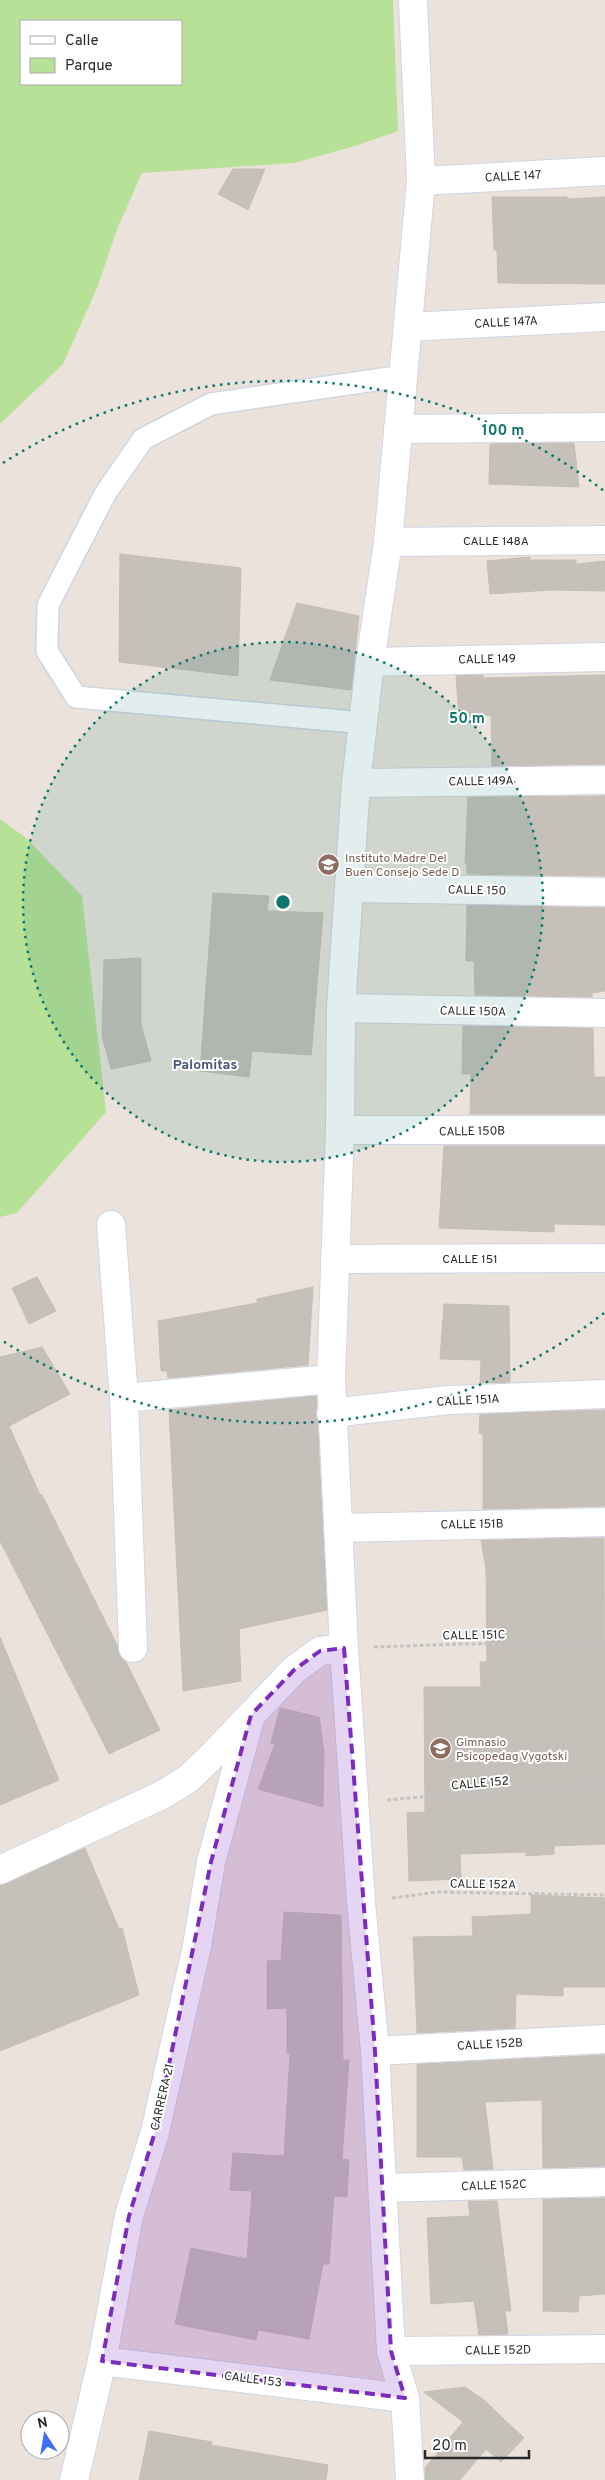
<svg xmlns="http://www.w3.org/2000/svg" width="605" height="2480" font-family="Overpass,sans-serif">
  <rect width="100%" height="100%" fill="#ebe3db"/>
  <!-- green -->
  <g fill="#b7e197" fill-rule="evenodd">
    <path d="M0 0H393L398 131 355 146 294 163 142 173 118 227 97 288 63 364 0 424ZM21 21H181V84H21Z"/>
    <polygon points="0,819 25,837 82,896 106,1112 17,1213 0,1217"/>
  </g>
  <!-- building -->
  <g fill="#c6c0ba" stroke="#c6beb5">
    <polygon points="233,169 265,169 248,210 218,194"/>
    <polygon points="492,197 567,197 567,199 605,197 605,284 498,283 497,250 494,250"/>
    <polygon points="574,443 579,487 489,484 490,444"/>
    <polygon points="120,554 241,568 238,676 119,662"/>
    <polygon points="530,557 530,560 576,560 576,564 605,561 605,591 551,590 490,594 487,561"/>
    <polygon points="297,603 359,616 351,690 270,680"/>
    <polygon points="483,675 483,678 605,675 605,764 492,766 491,715 459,717 456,676"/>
    <polygon points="605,796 605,876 467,874 467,864 465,864 468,797"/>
    <polygon points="213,893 269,896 267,911 323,913 311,1055 252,1051 249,1077 200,1071"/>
    <polygon points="467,905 605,908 605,991 592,993 592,997 475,995 474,961 466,961"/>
    <polygon points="141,958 141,1024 151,1061 111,1069 102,1036 104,960"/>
    <polygon points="463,1026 593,1028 594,1077 605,1077 605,1114 470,1114 471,1074 462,1074"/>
    <polygon points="444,1146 605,1146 605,1225 554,1224 554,1232 439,1228"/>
    <polygon points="37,1277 56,1311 29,1324 12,1288"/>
    <polygon points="313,1287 308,1365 168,1378 167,1371 161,1371 158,1321 257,1303 257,1299"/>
    <polygon points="444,1304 509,1306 510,1382 480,1383 481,1360 440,1359"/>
    <polygon points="42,1347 70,1394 9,1426 40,1495 42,1495 117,1645 120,1656 126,1662 160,1730 109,1754 0,1541 0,1357"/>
    <polygon points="316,1396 327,1610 239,1629 241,1681 183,1691 169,1410"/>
    <polygon points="605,1410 605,1506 483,1509 483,1434 479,1433 480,1414"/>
    <polygon points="604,1538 605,1844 554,1846 554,1854 526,1856 526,1852 460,1854 461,1879 409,1881 407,1813 425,1812 424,1687 481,1687 480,1662 487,1662 486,1569 481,1540"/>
    <polygon points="0,1637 59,1780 0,1805"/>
    <polygon points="280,1708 319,1717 324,1752 323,1807 258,1789 275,1744 271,1743"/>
    <polygon points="85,1848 119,1929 122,1928 139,1995 0,2051 0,1885"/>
    <polygon points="531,1895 605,1898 605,1987 563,1987 563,1996 516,1994 515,2028 417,2033 413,1937 473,1936 472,1917 531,1914"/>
    <polygon points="284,1912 341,1915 343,2060 349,2060 342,2159 349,2160 347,2197 334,2196 329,2264 323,2264 309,2339 258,2330 256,2340 175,2324 191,2248 247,2259 252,2191 230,2190 233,2153 284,2156 290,2053 287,2053 287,2008 267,2009 267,1961 281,1960"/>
    <polygon points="605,2055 605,2166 543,2168 542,2100 485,2102 493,2169 464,2170 462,2157 417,2157 417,2064"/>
    <polygon points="605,2198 605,2294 579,2296 578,2312 543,2311 543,2199"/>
    <polygon points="468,2201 497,2201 511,2311 505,2311 508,2334 479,2335 474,2301 431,2304 427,2218 470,2216"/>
    <polygon points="465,2387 484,2400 524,2438 501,2462 486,2449 460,2480 425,2480 425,2468 463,2422 424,2392"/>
    <polygon points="149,2431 212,2442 211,2445 328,2465 326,2480 139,2480"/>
  </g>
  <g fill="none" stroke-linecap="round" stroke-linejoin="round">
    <defs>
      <polyline id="lane" points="364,723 76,697 47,651 48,605 105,494 143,439 211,404 403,376"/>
      <g id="street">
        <polyline points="421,181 605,171"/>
        <polyline points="408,327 605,317"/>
        <polyline points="398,429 605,427"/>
        <polyline points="388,542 605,540"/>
        <polyline points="370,662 605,657"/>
        <polyline points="356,783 605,780"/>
        <polyline points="350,888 605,892"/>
        <polyline points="341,1008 605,1013"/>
        <polyline points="340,1130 605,1130"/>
        <polyline points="111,1225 124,1398"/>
        <polyline points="335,1259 605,1258"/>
        <polyline points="331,1413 449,1400 605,1394"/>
        <polyline points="338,1528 605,1522"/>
        <polyline points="133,1648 124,1398 331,1379"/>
        <polyline points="0,1870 162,1795 188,1779 215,1753 294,1670 320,1651 344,1648"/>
        <polyline points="375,2051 605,2039"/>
        <polyline points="383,2188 605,2182"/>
        <polyline points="391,2351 605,2349"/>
        <polyline points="102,2361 405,2398"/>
        <polyline points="74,2480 102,2361 129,2216 155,2132 197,1946 211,1862 251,1715"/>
        <polyline points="410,2480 405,2398 391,2351 375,2051 361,1902 344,1648 331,1379 340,1130 341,1008 356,783 370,662 388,542 421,181 413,0"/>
      </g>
    </defs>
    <!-- lane casing -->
    <use href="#lane" stroke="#d0d5e2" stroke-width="24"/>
    <!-- street casing -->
    <use href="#street" stroke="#d0d5e2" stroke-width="30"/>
    <!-- path -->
    <g stroke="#c3c3c3" stroke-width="3" stroke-dasharray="4 2.5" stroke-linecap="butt">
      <polyline points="374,1647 461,1644 605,1643"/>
      <polyline points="387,1800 536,1787 605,1784"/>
      <polyline points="392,1898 437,1892 605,1895"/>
    </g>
    <!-- lane -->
    <use href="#lane" stroke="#fff" stroke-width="21"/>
    <!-- street -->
    <use href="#street" stroke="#fff" stroke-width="28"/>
  </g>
  <!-- marked area -->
  <path fill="#7b2cbf" fill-opacity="0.2" stroke="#7b2cbf" stroke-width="4" stroke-dasharray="10 6" stroke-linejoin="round" d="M344 1648 375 2051 391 2351 405 2398 102 2361 129 2216 155 2132 211 1862 251 1715 294 1670 320 1651Z"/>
  <!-- distance rings -->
  <circle cx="283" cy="902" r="260" fill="#0f766e" fill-opacity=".12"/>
  <g fill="none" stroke="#0f766e" stroke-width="2.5" stroke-dasharray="2.5 5">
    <circle cx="283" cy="902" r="260"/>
    <path d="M604 1313A521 521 0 0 1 3 1341M3 463A521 521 0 0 1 604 491"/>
  </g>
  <!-- icons -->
  <defs>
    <symbol id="university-disc" viewBox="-11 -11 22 22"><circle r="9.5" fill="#8d6e63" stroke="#fff"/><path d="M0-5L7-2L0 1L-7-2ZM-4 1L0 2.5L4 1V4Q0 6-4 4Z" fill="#fff"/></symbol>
    <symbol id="school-disc" viewBox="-11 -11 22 22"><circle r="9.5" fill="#8d6e63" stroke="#fff"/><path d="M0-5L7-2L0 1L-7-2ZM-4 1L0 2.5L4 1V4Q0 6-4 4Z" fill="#fff"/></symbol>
  </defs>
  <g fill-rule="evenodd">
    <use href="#university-disc" x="316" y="852" width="25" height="25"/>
    <use href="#school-disc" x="428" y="1736" width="25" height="25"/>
  </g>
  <g text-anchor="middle" stroke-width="4" stroke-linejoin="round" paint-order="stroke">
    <!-- street labels -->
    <g font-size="12" fill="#292929" stroke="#fff">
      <text transform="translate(513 176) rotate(-3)" y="4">CALLE 147</text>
      <text transform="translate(506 322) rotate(-3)" y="4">CALLE 147A</text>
      <text x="496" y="545">CALLE 148A</text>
      <text transform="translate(487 659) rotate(-1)" y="4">CALLE 149</text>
      <text transform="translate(481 781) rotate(-1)" y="4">CALLE 149A</text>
      <text transform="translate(477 890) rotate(1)" y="4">CALLE 150</text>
      <text transform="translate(473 1011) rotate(1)" y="4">CALLE 150A</text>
      <text transform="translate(472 1131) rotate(-1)" y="4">CALLE 150B</text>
      <text x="470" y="1263">CALLE 151</text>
      <text transform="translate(468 1400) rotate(-3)" y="4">CALLE 151A</text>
      <text transform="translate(472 1524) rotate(-1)" y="4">CALLE 151B</text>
      <text transform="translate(474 1635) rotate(-1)" y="4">CALLE 151C</text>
      <text transform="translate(480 1783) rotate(-5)" y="4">CALLE 152</text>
      <text transform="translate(483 1884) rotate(1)" y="4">CALLE 152A</text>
      <text transform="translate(490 2044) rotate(-3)" y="4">CALLE 152B</text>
      <text transform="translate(162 2097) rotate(-77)" y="4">CARRERA 21</text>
      <text transform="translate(494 2185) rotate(-2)" y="4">CALLE 152C</text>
      <text transform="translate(498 2350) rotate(-1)" y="4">CALLE 152D</text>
      <text transform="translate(253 2379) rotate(7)" y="4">CALLE 153</text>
    </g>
    <!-- education labels -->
    <g font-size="12" fill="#785e54" stroke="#fff" text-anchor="start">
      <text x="345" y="862">Instituto Madre Del<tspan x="345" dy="14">Buen Consejo Sede D</tspan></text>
      <text x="456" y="1746">Gimnasio<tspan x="456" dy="14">Psicopedag Vygotski</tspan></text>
    </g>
    <!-- neighbourhood labels -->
    <g font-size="14" font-weight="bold" fill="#4a5779" stroke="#fff">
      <text x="205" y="1069">Palomitas</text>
    </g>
  </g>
  <circle cx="283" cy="902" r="8" fill="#0f766e" stroke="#fff" stroke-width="2.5"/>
  <g font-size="15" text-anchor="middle" font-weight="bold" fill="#0f766e" stroke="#fff" stroke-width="4" stroke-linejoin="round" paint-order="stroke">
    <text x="503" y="435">100 m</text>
    <text x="467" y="723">50 m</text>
  </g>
  <!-- legend -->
  <rect x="20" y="20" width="162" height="65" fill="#ffffff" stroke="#a9a9a9"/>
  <rect x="30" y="36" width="25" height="8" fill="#ffffff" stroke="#a9a9a9"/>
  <text x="65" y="45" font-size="15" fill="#292929">Calle</text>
  <rect x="30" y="58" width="25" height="15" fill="#b7e197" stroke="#a9a9a9"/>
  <text x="65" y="70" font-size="15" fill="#292929">Parque</text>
  <!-- north arrow -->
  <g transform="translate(45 2435) rotate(348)"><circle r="24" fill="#ffffff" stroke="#a9a9a9"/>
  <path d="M0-4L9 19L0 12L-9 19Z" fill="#3c70f7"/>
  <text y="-8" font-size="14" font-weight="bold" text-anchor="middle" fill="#292929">N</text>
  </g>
  <!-- scale -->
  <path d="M425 2450v8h104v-8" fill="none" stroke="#292929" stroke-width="2.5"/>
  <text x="432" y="2450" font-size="15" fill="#292929" stroke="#ffffff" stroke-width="4" paint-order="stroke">20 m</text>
</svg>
